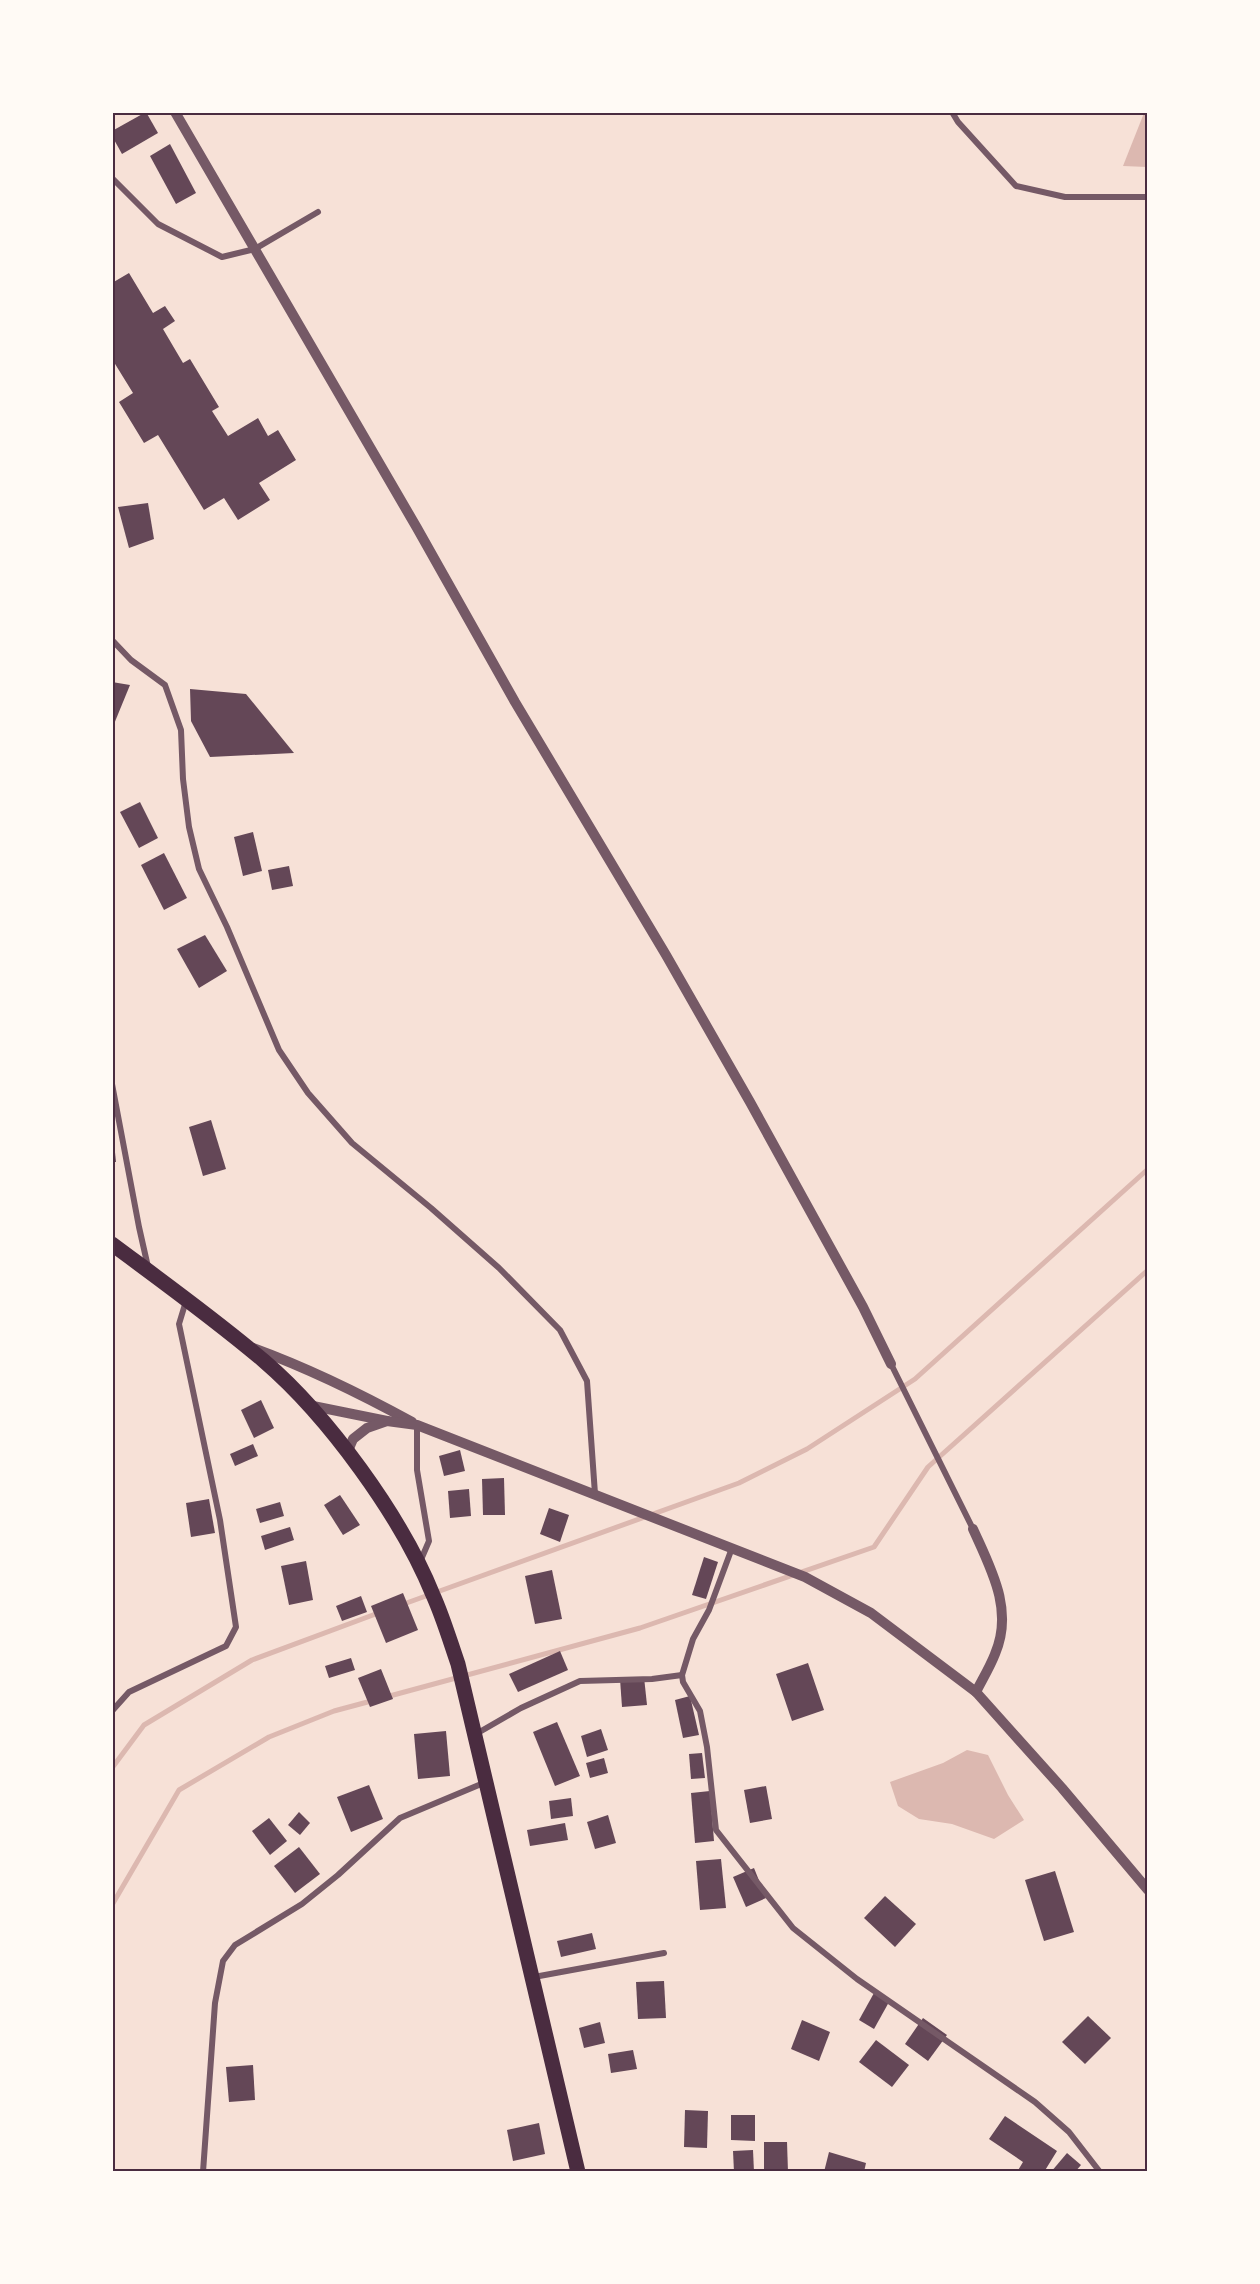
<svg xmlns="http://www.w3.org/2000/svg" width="1260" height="2284" font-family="Raleway,sans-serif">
  <rect width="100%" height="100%" fill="#f7e1d7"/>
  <!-- water -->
  <g fill="#dcb8b0">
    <polygon points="1144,113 1147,113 1147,167 1123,166"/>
    <polygon points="967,1750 988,1755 1008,1795 1024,1820 994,1839 952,1824 919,1819 898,1806 890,1782 943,1763"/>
  </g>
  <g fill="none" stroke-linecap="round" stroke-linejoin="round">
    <!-- stream -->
    <g stroke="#dcb8b0" stroke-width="5">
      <polyline points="401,1605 739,1483 807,1449 915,1379 1148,1169"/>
      <polyline points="386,1697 640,1628 874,1547 928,1467 1148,1270"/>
      <polyline points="112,1768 144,1725 252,1660 381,1612"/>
      <polyline points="112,1905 179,1790 269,1737 334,1711 375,1700"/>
    </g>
  </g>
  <!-- building -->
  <g fill="#644757">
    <polygon points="146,112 158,133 122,154 112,136 112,131"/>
    <polygon points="170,144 196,193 176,204 150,156"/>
    <polygon points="129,273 153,313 165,306 175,321 163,329 183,363 190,359 219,407 212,411 228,436 258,418 268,436 278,430 296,460 259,483 270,500 238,520 224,498 204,510 158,435 144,443 119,402 133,393 112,359 112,283"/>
    <polygon points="148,503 154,539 129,548 118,507"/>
    <polygon points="112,682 130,685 114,724 112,723"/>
    <polygon points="190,689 246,694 294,753 210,757 191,721"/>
    <polygon points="140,802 158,838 139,848 120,812"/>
    <polygon points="253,832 262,871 243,876 234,837"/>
    <polygon points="164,853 187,898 164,910 141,865"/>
    <polygon points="289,866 293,886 272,890 268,870"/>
    <polygon points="205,935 227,971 199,988 177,949"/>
    <polygon points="211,1120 226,1169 203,1176 189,1127"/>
    <polygon points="114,1143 116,1162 112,1162 112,1144"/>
    <polygon points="261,1400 274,1428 254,1438 241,1410"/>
    <polygon points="253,1444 258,1456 235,1466 230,1454"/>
    <polygon points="460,1450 465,1471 444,1476 439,1456"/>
    <polygon points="504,1478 505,1515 483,1515 482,1479"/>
    <polygon points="469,1489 471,1516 450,1518 448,1491"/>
    <polygon points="340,1495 360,1525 343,1535 324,1505"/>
    <polygon points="209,1499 215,1533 191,1537 186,1503"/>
    <polygon points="280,1502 284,1516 260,1523 256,1509"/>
    <polygon points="549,1508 569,1515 560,1542 540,1534"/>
    <polygon points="290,1527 294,1540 265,1550 261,1536"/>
    <polygon points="704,1557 718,1562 706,1599 692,1595"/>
    <polygon points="306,1561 313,1600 289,1605 281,1566"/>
    <polygon points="552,1570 562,1619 535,1624 525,1576"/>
    <polygon points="403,1593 418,1630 386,1643 371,1606"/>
    <polygon points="361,1596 367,1612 342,1621 336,1606"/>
    <polygon points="560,1651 568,1670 518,1692 509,1674"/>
    <polygon points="351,1658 355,1670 329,1678 325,1666"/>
    <polygon points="808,1663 824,1710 792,1721 776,1674"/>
    <polygon points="381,1669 393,1699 370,1707 358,1678"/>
    <polygon points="644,1677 647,1705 622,1707 620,1679"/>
    <polygon points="690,1696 699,1735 683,1738 675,1700"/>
    <polygon points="557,1722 580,1776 555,1786 533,1732"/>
    <polygon points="601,1729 608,1750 587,1757 581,1736"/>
    <polygon points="446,1731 450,1776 418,1779 414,1734"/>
    <polygon points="702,1753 705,1778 691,1779 689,1754"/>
    <polygon points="604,1758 608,1773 590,1778 586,1763"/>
    <polygon points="369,1785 383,1819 351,1832 337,1797"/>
    <polygon points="766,1786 772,1819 750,1823 744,1790"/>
    <polygon points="710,1791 714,1841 695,1843 691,1793"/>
    <polygon points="571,1798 573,1816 551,1819 549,1801"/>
    <polygon points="299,1812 310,1823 300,1835 288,1825"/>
    <polygon points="608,1815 616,1843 595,1849 587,1822"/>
    <polygon points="269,1818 287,1841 270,1855 252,1831"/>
    <polygon points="565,1823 568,1840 530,1846 527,1830"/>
    <polygon points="299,1847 320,1874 295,1893 274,1866"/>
    <polygon points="721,1859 726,1908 700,1910 696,1861"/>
    <polygon points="754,1868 766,1898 746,1907 733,1877"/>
    <polygon points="1055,1871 1074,1932 1044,1941 1025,1880"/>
    <polygon points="885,1896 916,1924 895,1947 864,1918"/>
    <polygon points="592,1933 596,1949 561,1957 557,1941"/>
    <polygon points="664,1981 666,2018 638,2019 636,1982"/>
    <polygon points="874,1993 889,2002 874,2029 859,2020"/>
    <polygon points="1088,2016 1111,2038 1085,2064 1062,2042"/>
    <polygon points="923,2018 947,2035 928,2061 905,2044"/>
    <polygon points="802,2020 830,2032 819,2061 791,2049"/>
    <polygon points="600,2022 605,2043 584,2048 579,2028"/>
    <polygon points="876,2040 909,2065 892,2087 859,2062"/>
    <polygon points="633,2050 637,2069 611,2073 608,2054"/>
    <polygon points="253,2065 255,2100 229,2102 226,2067"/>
    <polygon points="685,2110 708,2111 707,2148 684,2147"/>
    <polygon points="731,2115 755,2115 755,2141 731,2140"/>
    <polygon points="1005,2116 1057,2151 1044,2172 1017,2172 1023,2162 989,2139"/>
    <polygon points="539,2123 545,2154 513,2161 507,2130"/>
    <polygon points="764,2142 787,2142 788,2172 764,2172"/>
    <polygon points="753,2150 754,2172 734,2172 733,2151"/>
    <polygon points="829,2152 866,2163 864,2172 824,2172"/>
    <polygon points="1067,2153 1081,2165 1075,2172 1051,2172"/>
  </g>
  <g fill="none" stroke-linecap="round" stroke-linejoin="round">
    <!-- minor -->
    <g stroke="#755966" stroke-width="6">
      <polyline points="952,112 958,122 1016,186 1065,197 1148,197"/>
      <polyline points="112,178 158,224 222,257 255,249 318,212"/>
      <polyline points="112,640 131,660 165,685 181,730 183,779 189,827 199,869 227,927 279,1050 308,1093 352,1143 431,1208 499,1268 560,1330 587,1381 595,1494"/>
      <polyline points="112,1084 139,1227 148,1267"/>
      <polyline points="891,1364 973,1529"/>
      <polyline points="417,1425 417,1470 429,1541 420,1562"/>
      <polyline points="732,1548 709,1610 693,1639 682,1675 683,1682 700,1711 707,1747 716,1830 793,1928 857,1979 1035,2102 1069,2132 1100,2172"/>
      <polyline points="112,1711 129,1692 226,1646 236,1627 220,1520 179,1324 186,1301"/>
      <polyline points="476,1734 521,1708 580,1681 652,1679 682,1675"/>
      <polyline points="534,1977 664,1953"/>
      <polyline points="203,2172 215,2003 223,1961 235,1945 302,1904 338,1875 400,1818 486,1782"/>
    </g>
    <!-- tertiary -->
    <g stroke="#755966" stroke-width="10">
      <polyline points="175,112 417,528 515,702 666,955 750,1102 863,1307 891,1364"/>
      <path d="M253 1348C308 1368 361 1394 412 1422"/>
      <polyline points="308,1405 387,1421"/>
      <polyline points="347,1453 353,1439 367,1428 387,1421 417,1425 805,1577 871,1613 976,1692"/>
      <path d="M973 1529C991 1569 1014 1610 995 1654 990 1667 982 1680 976 1692L1062 1788 1148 1890"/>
    </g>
    <!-- primary -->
    <path stroke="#4a2c40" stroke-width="15" d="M112 1244C163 1282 216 1320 264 1361 328 1416 401 1516 433 1595 443 1617 450 1641 458 1664L578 2172"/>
  </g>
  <!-- border -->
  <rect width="1260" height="2284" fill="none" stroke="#fffaf5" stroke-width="228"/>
  <rect x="114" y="114" width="1032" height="2056" fill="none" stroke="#4a2c40" stroke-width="2"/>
</svg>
